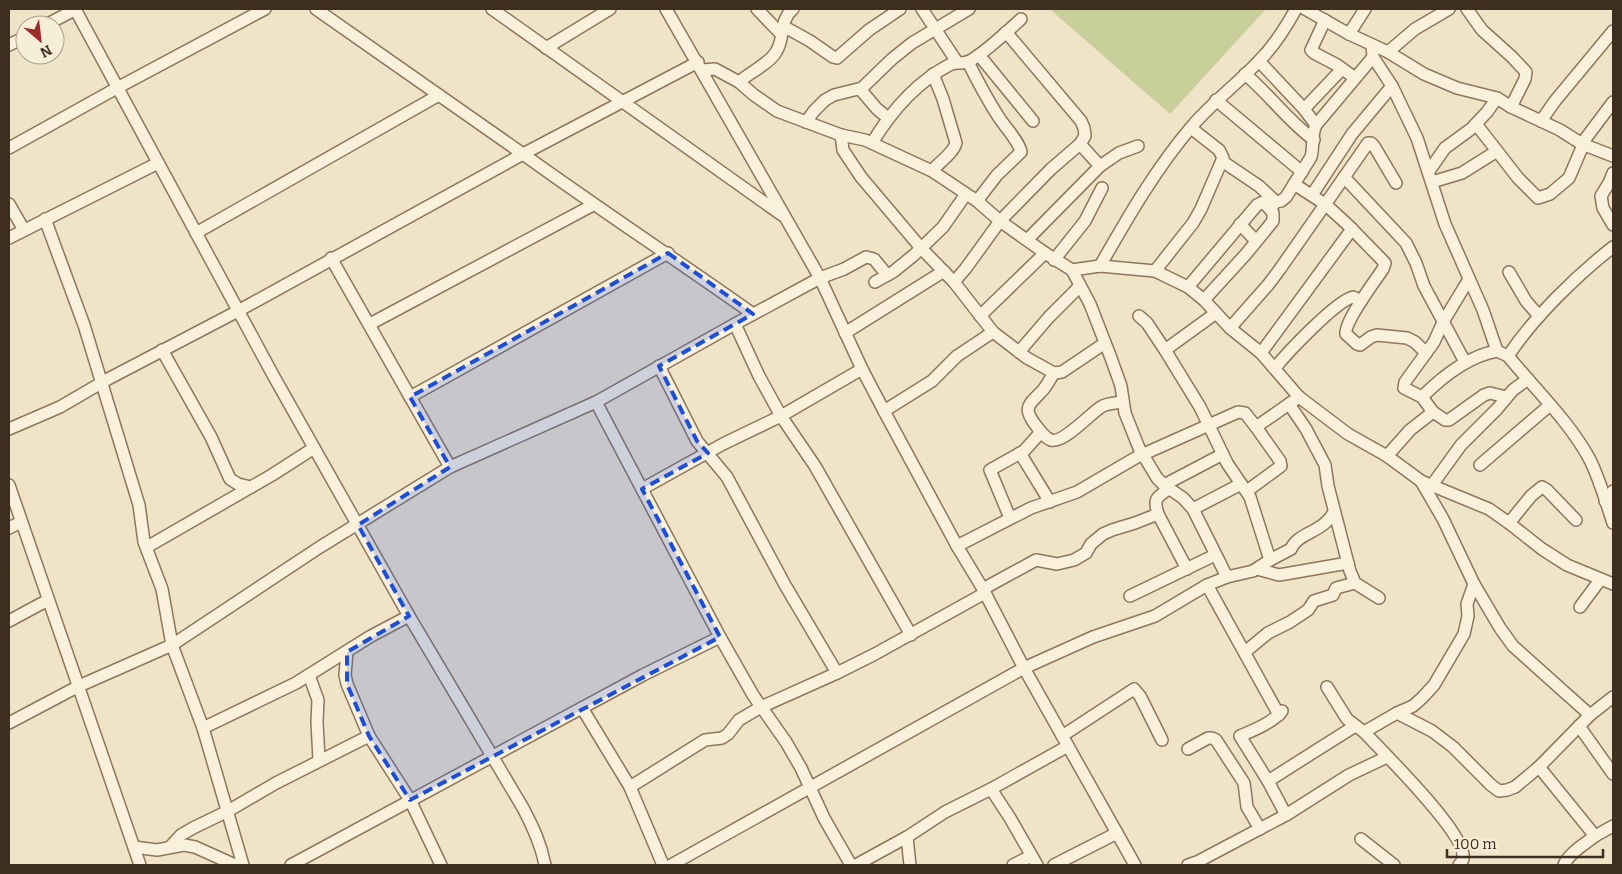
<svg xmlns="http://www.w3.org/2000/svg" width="1622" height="874" font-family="Bitter,serif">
  <rect width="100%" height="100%" fill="#f0e4c8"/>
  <!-- green -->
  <polygon fill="#c9cf9b" points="1054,9 1266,9 1170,114 1052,11"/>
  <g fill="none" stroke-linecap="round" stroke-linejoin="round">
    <defs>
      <g id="street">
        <path d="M75 9 273 375 409 616 523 808C533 827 541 844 545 865"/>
        <polyline points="492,9 782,215"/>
        <polyline points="666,9 820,278 862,369 884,411 957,546 983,589 1024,668 1135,865"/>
        <polyline points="757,9 781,34"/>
        <polyline points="922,9 957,62"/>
        <polyline points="1305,9 1349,34 1388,52 1424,74 1457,88 1497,98 1511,107 1560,130 1582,144 1613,156"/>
        <polyline points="1467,9 1482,30 1512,57 1526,72 1525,79 1511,107"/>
        <polyline points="1325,20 1311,50 1314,53 1337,65 1355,78"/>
        <polyline points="46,25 76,9"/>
        <polyline points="783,26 810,41 833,57 837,58 869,30 900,9"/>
        <polyline points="1349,34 1365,9"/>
        <polyline points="9,45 25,37"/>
        <path d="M1372 45 1373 57 1392 86 1417 138 1445 224 1483 310 1497 351 1508 356C1535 389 1568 420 1589 458 1599 477 1606 502 1613 523"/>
        <polyline points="546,48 610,9"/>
        <polyline points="1388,52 1415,29 1449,9"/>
        <polyline points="979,55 1033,121"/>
        <polyline points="1259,61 1304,109 1316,125"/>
        <path d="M698 62 523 154C599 209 677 260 753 314"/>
        <path d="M968 62C977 80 987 99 998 116 1004 126 1019 141 1021 152L997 175 977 201"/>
        <polyline points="702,70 715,69 739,82 754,95 777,111 841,135 865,140 932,171 977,201 1000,221 1045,253 1072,270 1100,266 1155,271 1188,287 1204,300 1230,328 1261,353 1299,397 1348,434 1387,456 1421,481 1489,509 1509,523 1542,549 1567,565 1613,584"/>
        <path d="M1245 74C1270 95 1287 120 1314 140"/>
        <path d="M739 82C749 73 770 63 776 52 785 39 779 20 793 9"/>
        <polyline points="860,89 877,109 888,118"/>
        <polyline points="1216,100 1302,172"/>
        <polyline points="1304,109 1342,69"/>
        <polyline points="1541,121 1555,101 1613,31"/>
        <polyline points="806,122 814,111 825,100 834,95 862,88 892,59 912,43 969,9"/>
        <polyline points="1476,124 1518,178 1538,198 1550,194 1569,178 1586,138 1613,102"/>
        <polyline points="841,135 843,150 861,177 921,248 954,282 993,332 1027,358 1054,373 1062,372 1105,343"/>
        <path d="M872 143C892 110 916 82 951 64 957 62 961 64 967 62 979 58 1010 29 1021 19"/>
        <polyline points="1080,144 1100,166"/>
        <polyline points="9,148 117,88 265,9"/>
        <polyline points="1222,161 1259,186 1276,202"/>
        <path d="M932 171C939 162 953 154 956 143L943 99 933 74"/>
        <polyline points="1429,171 1445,148 1471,129 1487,112 1497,98"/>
        <polyline points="1613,173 1609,183 1601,196 1603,208 1613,225"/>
        <polyline points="1344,177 1406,243 1416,263 1424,286 1465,362"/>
        <polyline points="1432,182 1462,173 1497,151"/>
        <path d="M1294 184 1325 204 1348 225 1385 263 1383 269C1375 281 1344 322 1346 334L1357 344 1360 345 1371 337 1377 335 1407 338 1415 342 1426 353"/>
        <polyline points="1312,195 1352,134 1392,86"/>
        <polyline points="9,204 24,230"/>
        <polyline points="45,219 84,325 139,505 144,542 162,589 172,645 203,728 243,865"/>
        <polyline points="1240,224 1256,241"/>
        <polyline points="196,233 439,95"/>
        <polyline points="9,238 158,163"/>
        <polyline points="1027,240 1100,166 1119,153 1138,146"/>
        <polyline points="331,258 450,467"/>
        <polyline points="1054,260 1085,221 1102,188"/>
        <path d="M1100 266C1128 217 1156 168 1193 125 1213 102 1237 84 1259 61 1274 46 1286 27 1296 9"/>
        <polyline points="1072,270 1090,304 1111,358 1121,386 1125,413 1139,448 1157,478 1164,485 1183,498 1193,509 1227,577"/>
        <polyline points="1155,271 1193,223 1201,209 1223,158 1219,150 1191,128"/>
        <polyline points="1509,272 1526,301 1539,316"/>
        <polyline points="1469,279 1443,322 1434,342 1405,382 1404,388 1422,397 1433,412 1445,420 1449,420 1484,395 1490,393 1506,397"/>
        <polyline points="875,282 893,272 914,255 943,227 966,194"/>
        <polyline points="954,282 966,268 1000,221 1051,169 1080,144 1085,136 1084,128 1081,121 1006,32"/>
        <path d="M1188 287 1257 205 1263 202 1270 209 1276 202 1281 201 1286 197 1311 157C1314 146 1311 135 1316 125L1373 57"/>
        <polyline points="1204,300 1246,254 1273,221 1273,213 1270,209"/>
        <polyline points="1216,313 1165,350 1200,407 1227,463 1250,497 1270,560"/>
        <polyline points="980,316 1045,253"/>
        <polyline points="1139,316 1147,323 1165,350"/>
        <polyline points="370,324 593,205"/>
        <polyline points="735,324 759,376 781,416 815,466 911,635"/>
        <polyline points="1230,328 1268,285 1280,269 1368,143 1371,143 1374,146 1396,183"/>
        <polyline points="845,333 944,271"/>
        <polyline points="162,350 211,437 230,479 238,484 251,487"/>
        <polyline points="1019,352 1049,317 1080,286"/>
        <polyline points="1261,353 1352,229"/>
        <path d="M1508 356C1534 317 1576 276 1613 247"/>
        <polyline points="659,366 697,441 727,477 785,585 837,673"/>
        <path d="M1275 368C1287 353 1336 301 1353 297L1361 301"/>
        <path d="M1054 373C1050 379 1047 385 1043 390 1029 405 1021 407 1037 427 1040 431 1045 438 1051 440 1063 444 1091 413 1101 407 1107 403 1116 403 1123 402"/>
        <polyline points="410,397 668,253"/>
        <path d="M1422 397C1442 377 1468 356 1497 351"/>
        <polyline points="1289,404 1306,429 1325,465 1328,486 1350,571 1355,583 1379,598"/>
        <polyline points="884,411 932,381 957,356 993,332"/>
        <polyline points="9,429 60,407 108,379 238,311 523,154 316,9"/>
        <polyline points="1020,453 1050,502"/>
        <polyline points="1387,456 1410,430 1433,412"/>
        <polyline points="1480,465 1550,405"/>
        <polyline points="9,485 140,865"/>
        <polyline points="1164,485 1223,454"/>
        <polyline points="1432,485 1461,445 1497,409 1513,390 1528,379"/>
        <polyline points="642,489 723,444 781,416 862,369"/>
        <path d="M1169 489C1157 497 1153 498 1158 514L1187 569"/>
        <polyline points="1247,491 1281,466 1280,461 1256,427"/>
        <polyline points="1605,501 1613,491"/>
        <polyline points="1193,509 1241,484"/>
        <polyline points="1010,518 990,470 1024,451 1041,432"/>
        <polyline points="1509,523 1531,496 1542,487 1547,490 1576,520"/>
        <polyline points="9,528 21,522"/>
        <polyline points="957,546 1031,508 1077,492 1137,457 1238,412 1245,413 1256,427 1299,397"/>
        <polyline points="147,547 272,475 314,448"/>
        <polyline points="1257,569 1279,575 1348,563"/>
        <polyline points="1474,584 1500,628 1513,646 1590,715"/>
        <polyline points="1207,585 1279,715"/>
        <polyline points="983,589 1036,560 1057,564 1074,560 1086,553 1091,544 1103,534 1112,530 1135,523 1158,514"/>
        <polyline points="1130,596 1215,555"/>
        <polyline points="1580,607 1600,580"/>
        <polyline points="9,621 48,600"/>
        <polyline points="720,637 753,695 786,742 801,768 824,818 851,865"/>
        <polyline points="347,652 345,675 347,684 361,717 369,736 410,800 441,865"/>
        <polyline points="1245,652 1268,633 1290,622 1308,610 1314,601 1333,595 1336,588 1355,583"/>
        <polyline points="309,675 318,700 317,722 319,760"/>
        <polyline points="1327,687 1347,719 1364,732 1397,713 1413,706 1422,698 1434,685 1464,634 1468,616 1467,604 1474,584 1443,519 1421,481"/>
        <polyline points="582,708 630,787 663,865"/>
        <path d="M1282 711C1272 723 1254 730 1240 736L1268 781 1286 815"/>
        <polyline points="1397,713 1432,731 1453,747 1491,785 1499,791 1507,790 1515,787 1539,767 1590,715 1613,697"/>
        <polyline points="9,723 79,686 172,645 320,547 450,467 596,402 735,324 820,278 844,269 866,257 874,259 887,275"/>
        <polyline points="1579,726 1613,774"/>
        <polyline points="203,728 296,683 371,636 409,616"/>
        <path d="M1364 732C1384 753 1462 830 1463 855 1464 859 1462 862 1459 865"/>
        <polyline points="1062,736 1134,689 1140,696 1162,740"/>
        <polyline points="1188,749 1208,738 1212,738 1216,740 1244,783 1247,807 1260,829"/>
        <path d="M1539 767 1595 836C1585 844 1569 853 1564 865"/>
        <polyline points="1268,781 1355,726"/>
        <polyline points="630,787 705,740 722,738 728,734 739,720 761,707 837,673 875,654 985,593"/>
        <polyline points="991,789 1010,818 1037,865"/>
        <polyline points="1595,836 1613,826"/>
        <polyline points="907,837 910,865"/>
        <polyline points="1361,839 1394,865"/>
        <polyline points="134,847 157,850 184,845 195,847 235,865"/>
        <polyline points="170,847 181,835 193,828 228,811 276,783 369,736"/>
        <polyline points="291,865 643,675 720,637 596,402"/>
        <path d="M671 865 1024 668 1093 637 1155 616 1207 585 1227 577 1253 571 1270 560 1291 549C1298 532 1323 533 1334 512"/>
        <polyline points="856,865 907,837 945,812 991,789 1068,746"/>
        <polyline points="1013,865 1031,856"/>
        <polyline points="1054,865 1117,833"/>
        <polyline points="1188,865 1197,862 1286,815 1349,775 1387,757"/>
      </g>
    </defs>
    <!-- street casing -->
    <use href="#street" stroke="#8d765c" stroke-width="14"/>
    <!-- street -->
    <use href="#street" stroke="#faf1dc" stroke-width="11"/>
  </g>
  <!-- marked area -->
  <path fill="#1d4ed8" fill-opacity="0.2" stroke="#1d4ed8" stroke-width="4" stroke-dasharray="10 6" stroke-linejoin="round" d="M668 253 753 314 659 366 697 441 708 453 642 489 720 637 410 800 369 736 347 684V652L409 616 358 525 450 467 410 397Z"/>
  <!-- border -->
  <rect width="1622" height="874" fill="none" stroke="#3d2e20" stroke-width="20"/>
  <!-- north arrow -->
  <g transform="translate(40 40) rotate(152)"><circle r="24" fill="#f7eed8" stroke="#ada18e"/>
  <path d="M0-4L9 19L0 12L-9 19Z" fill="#9e2a2b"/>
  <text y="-8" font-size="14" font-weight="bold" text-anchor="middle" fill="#3d2e20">N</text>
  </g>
  <!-- scale -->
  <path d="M1447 849v8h156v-8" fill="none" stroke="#3d2e20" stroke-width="2.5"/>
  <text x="1454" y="849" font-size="15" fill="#3d2e20" stroke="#f7eed8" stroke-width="4" paint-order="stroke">100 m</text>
</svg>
